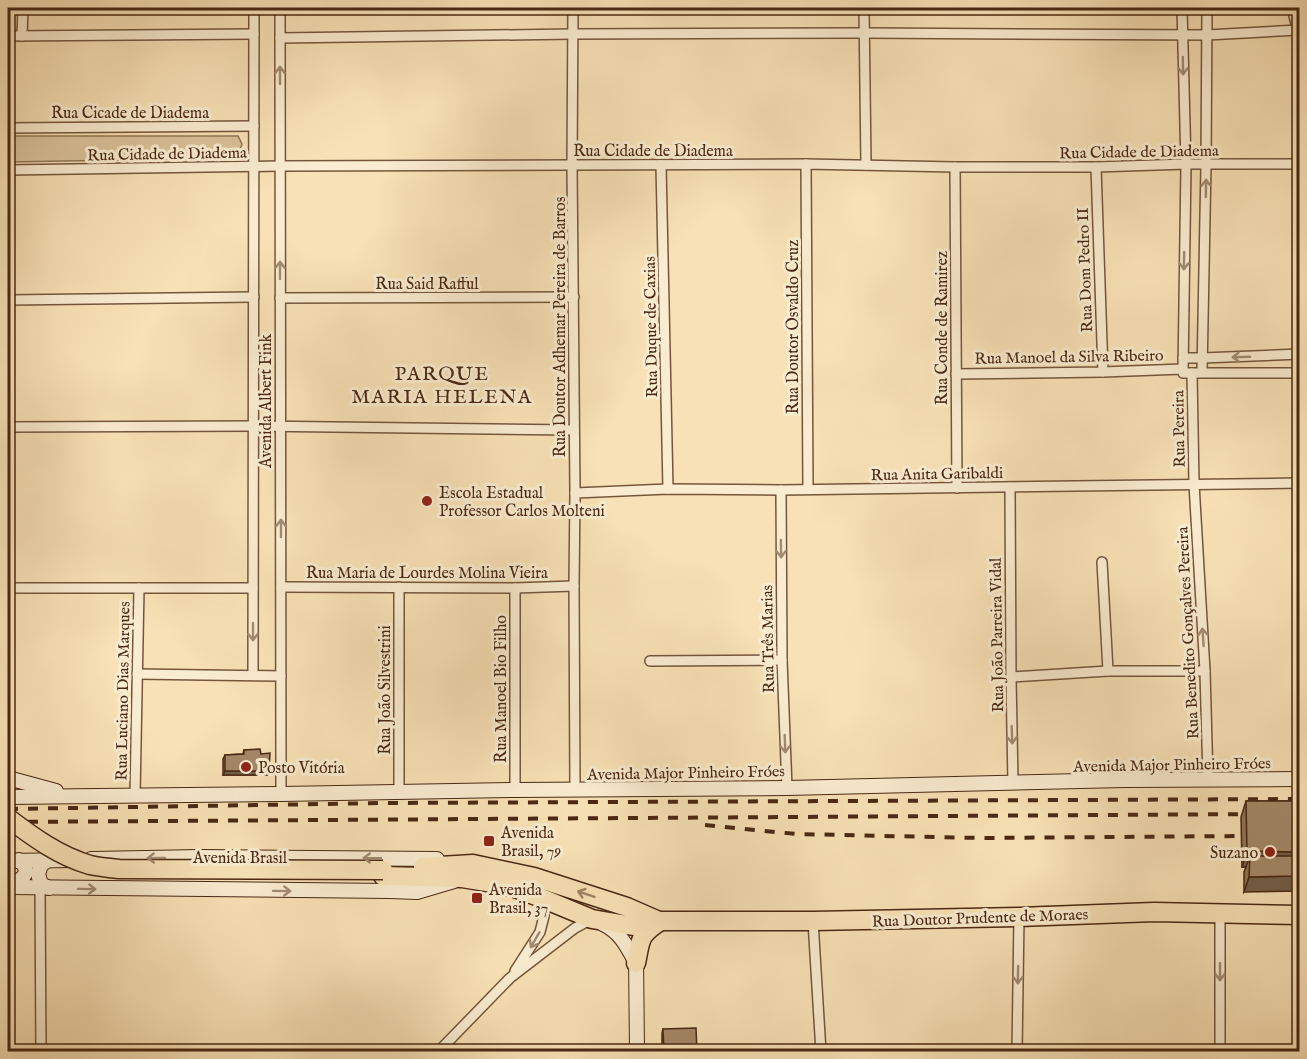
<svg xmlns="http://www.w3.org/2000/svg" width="1307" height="1059" font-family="'IM FELL English',serif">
  <rect width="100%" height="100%" fill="#f8e1b6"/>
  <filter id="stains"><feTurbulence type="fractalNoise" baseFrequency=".00333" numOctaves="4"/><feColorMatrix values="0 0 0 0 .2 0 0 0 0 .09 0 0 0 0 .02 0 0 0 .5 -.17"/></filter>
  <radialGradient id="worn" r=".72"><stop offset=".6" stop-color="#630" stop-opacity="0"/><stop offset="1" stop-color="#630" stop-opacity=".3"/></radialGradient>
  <!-- green -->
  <polygon fill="#dac29a" stroke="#927556" stroke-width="1.5" points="8,136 238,136 242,144 237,158 8,162"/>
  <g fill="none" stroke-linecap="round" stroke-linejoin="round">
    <defs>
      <g id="street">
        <polyline points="280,8 281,794"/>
        <polyline points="573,8 572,165 575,493 574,586 575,790"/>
        <polyline points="864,8 866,165"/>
        <polyline points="1182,8 1186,164 1183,373 1300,373"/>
        <polyline points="1292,8 1300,39"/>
        <polyline points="8,36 254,34"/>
        <polyline points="22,36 23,8"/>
        <polyline points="280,38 573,34 864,33 1207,35 1298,30"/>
        <polyline points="8,128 254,126"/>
        <polyline points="806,164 808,489"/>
        <polyline points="661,165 668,489"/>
        <polyline points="955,167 957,488"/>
        <polyline points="1096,167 1103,372"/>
        <polyline points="8,170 280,166 806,164 955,167 1096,167 1186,164 1300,164"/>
        <polyline points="280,298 574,297"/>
        <polyline points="8,300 254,297"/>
        <polyline points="1183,358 1202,358 1300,354"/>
        <polyline points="1202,372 1206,165 1207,8"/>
        <polyline points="1192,373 1194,484 1205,671 1208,780"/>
        <polyline points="956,374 1103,372 1183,369"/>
        <polyline points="8,427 253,426 574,430"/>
        <polyline points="1010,487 1011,677 1013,783"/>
        <polyline points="781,490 782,660 787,788"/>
        <polyline points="575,493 668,489 781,490 1300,483"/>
        <polyline points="1102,562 1108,671"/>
        <polyline points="281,587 515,588 574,586"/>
        <polyline points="399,587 399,792"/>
        <polyline points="8,588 253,588"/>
        <polyline points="650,661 782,660"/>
        <polyline points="137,674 281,676"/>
        <polyline points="253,675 254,8"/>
        <polyline points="1011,677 1108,671 1205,671"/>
        <polyline points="515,790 515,588"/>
        <polyline points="135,795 139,588"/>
        <polyline points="40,888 41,1052"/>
        <polyline points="1220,913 1220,1052"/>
        <polyline points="813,921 821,1052"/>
        <polyline points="515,971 540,932 544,916 539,897"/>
        <polyline points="438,1052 510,978 575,928 592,919"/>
        <polyline points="1017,1052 1019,917"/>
      </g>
      <g id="secondary">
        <polyline points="8,778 56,791"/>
        <polyline points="8,797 281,794 515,790 787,788 1124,780 1300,779"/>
        <polyline points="91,859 200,857 437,859"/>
        <polyline points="48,860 41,865 38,874 41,884 49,888"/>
        <polyline points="8,861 71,860"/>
        <path d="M8 885C21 881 34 873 19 860"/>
        <polyline points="8,887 390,891 417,892 454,881"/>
        <path d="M603 924C620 932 627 946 636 963"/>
        <polyline points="636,955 637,1052"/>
      </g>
      <g id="highway">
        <polyline points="423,867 473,864 534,877 627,907 659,921"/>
        <polyline points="383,876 462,878 493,883 512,887 539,897 592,919 633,926 661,921 813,921 1019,917 1154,912 1300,915"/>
        <path d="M636 963C641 940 638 936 659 922"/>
      </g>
    </defs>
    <!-- street casing -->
    <use href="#street" stroke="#75563c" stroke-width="12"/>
    <!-- secondary casing -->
    <use href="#secondary" stroke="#492813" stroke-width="16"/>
    <!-- highway casing -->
    <use href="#highway" stroke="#492813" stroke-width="21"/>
    <!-- street -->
    <use href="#street" stroke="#faecd0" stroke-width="9"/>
    <!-- secondary -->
    <use href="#secondary" stroke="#faecd0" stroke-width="14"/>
    <!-- highway -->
    <use href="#highway" stroke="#f8e1b6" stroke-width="18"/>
    <!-- rail -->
    <g stroke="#492813" stroke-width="4" stroke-dasharray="10 10" stroke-linecap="butt">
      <polyline points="8,809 385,803 1300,799"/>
      <polyline points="8,822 1258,814"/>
      <polyline points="705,825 796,834 981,838 1241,836"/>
    </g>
    <defs>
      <path id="highway-bridge" d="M8 818C33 837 59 856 90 865 99 867 109 868 119 869L383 870"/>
    </defs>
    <!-- highway-bridge casing -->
    <use href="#highway-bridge" stroke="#492813" stroke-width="21" stroke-linecap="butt"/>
    <!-- highway-bridge -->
    <use href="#highway-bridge" stroke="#f8e1b6" stroke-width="18"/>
  </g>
  <!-- wall -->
  <g fill="#8d7559" stroke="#492813" stroke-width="1.5">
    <polygon points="244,750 261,754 269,771 267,775 223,775 223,759 225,755 243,754"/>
    <polygon points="1246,801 1299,801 1244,892 1244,872 1246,867 1242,867 1241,817"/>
    <polygon points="663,1029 697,1052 662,1052 662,1033"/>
  </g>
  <!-- shaded-wall -->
  <g fill="#735f49" stroke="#492813" stroke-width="1.5">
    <polygon points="225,771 269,771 267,775 223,775"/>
    <polygon points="1247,851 1299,852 1299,868 1250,856 1246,867 1242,867"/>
    <polygon points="1299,876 1299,891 1244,892 1249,877"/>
  </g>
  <!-- building -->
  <g fill="#a48868" stroke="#492813" stroke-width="1.5">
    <polygon points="260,749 261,754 270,753 269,771 225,771 225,755 244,754 244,750"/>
    <polygon points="1246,801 1299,801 1299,852 1247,851"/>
    <polygon points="1250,856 1299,856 1299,876 1249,877"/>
    <polygon points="696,1028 697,1052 664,1052 663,1029"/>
  </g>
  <!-- one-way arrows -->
  <defs><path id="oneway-shaft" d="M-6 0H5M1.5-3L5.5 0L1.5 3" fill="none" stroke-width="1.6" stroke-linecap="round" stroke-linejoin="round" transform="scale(1.5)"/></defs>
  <g stroke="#a28a72">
    <use href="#oneway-shaft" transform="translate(1183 66) rotate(89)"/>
    <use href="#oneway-shaft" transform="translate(280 75) rotate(-90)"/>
    <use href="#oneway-shaft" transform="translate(1206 188) rotate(-89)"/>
    <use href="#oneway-shaft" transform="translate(1184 261) rotate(91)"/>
    <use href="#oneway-shaft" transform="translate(280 270) rotate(-90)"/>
    <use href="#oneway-shaft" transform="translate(1241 357) rotate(178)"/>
    <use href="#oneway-shaft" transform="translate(281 528) rotate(-90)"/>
    <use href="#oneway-shaft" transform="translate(781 549) rotate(89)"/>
    <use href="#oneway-shaft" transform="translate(253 632) rotate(90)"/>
    <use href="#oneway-shaft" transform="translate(1203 637) rotate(-94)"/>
    <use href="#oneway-shaft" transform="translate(1012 735) rotate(88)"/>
    <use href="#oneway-shaft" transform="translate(785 744) rotate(88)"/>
    <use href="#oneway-shaft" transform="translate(156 858) rotate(179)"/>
    <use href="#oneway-shaft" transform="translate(372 858) rotate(-179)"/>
    <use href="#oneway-shaft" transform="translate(87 889) rotate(1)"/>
    <use href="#oneway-shaft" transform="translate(282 891) rotate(1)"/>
    <use href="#oneway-shaft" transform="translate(535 940) rotate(120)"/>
    <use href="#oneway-shaft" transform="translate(1220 972) rotate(90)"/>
    <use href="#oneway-shaft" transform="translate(1018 975) rotate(91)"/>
  </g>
  <use stroke="#a08464" href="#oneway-shaft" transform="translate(586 894) rotate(-161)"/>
  <!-- markers -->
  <g fill="#8f2418" stroke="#faecd0" stroke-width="2">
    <circle cx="427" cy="501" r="6"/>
    <circle cx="246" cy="767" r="6"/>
    <rect x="483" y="835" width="12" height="12" rx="3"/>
    <circle cx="1270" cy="852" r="6"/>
    <rect x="471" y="892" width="12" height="12" rx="3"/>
  </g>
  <g text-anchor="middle" stroke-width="6" stroke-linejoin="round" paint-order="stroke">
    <!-- street labels -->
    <g font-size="16" fill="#492813" stroke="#faecd0">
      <text x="130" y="118">Rua Cicade de Diadema</text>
      <text x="653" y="156">Rua Cidade de Diadema</text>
      <text transform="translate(1139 151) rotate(-1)" y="6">Rua Cidade de Diadema</text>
      <text transform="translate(167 153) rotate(-1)" y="6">Rua Cidade de Diadema</text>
      <text transform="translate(1084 270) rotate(-92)" y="6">Rua Dom Pedro II</text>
      <text x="427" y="289">Rua Said Rafful</text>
      <text transform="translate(559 327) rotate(-90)" y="6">Rua Doutor Adhemar Pereira de Barros</text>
      <text transform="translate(650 327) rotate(-91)" y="6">Rua Duque de Caxias</text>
      <text transform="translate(792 327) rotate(-90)" y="6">Rua Doutor Osvaldo Cruz</text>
      <text transform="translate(941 328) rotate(-90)" y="6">Rua Conde de Ramirez</text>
      <text transform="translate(1069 356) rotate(-1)" y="6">Rua Manoel da Silva Ribeiro</text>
      <text transform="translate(265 401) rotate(-90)" y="6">Avenida Albert Fink</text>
      <text transform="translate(1178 429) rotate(-91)" y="6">Rua Pereira</text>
      <text transform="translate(937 473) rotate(-1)" y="6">Rua Anita Garibaldi</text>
      <text x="427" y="578">Rua Maria de Lourdes Molina Vieira</text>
      <text transform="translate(1187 633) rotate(-93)" y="6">Rua Benedito Gonçalves Pereira</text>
      <text transform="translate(996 635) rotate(-91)" y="6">Rua João Parreira Vidal</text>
      <text transform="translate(767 639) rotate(-91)" y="6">Rua Três Marias</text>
      <text transform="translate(500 689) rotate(-90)" y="6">Rua Manoel Bio Filho</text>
      <text transform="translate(384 690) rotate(-90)" y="6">Rua João Silvestrini</text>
      <text transform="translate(122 691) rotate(-89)" y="6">Rua Luciano Dias Marques</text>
      <text transform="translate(1172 764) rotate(-1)" y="6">Avenida Major Pinheiro Fróes</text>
      <text transform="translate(686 772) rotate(-1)" y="6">Avenida Major Pinheiro Fróes</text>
      <text x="240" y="863">Avenida Brasil</text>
      <text transform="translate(980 917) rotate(-2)" y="6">Rua Doutor Prudente de Moraes</text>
    </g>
    <!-- poi labels -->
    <g font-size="16" fill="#492813" stroke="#faecd0" text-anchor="start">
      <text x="439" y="498">Escola Estadual<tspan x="439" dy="18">Professor Carlos Molteni</tspan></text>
      <text x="258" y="773">Posto Vitória</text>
      <text x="501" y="838">Avenida<tspan x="501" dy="18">Brasil, 79</tspan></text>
      <text x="1258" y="858" text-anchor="end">Suzano</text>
      <text x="489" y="895">Avenida<tspan x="489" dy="18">Brasil, 37</tspan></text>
    </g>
    <!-- quarter labels -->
    <g font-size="20" letter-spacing="1.5" fill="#492813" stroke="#faecd0">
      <text x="442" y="380">PARQUE<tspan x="442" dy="23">MARIA HELENA</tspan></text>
    </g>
  </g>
  <!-- margin -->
  <rect width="1307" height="1059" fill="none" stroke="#f8e1b6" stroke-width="30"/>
  <rect x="9" y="9" width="1289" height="1041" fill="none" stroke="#492813" stroke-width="3"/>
  <rect x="15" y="15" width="1277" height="1029" fill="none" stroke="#492813" stroke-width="1.5"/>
  <rect width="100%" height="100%" filter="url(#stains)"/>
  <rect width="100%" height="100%" fill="url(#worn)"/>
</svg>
